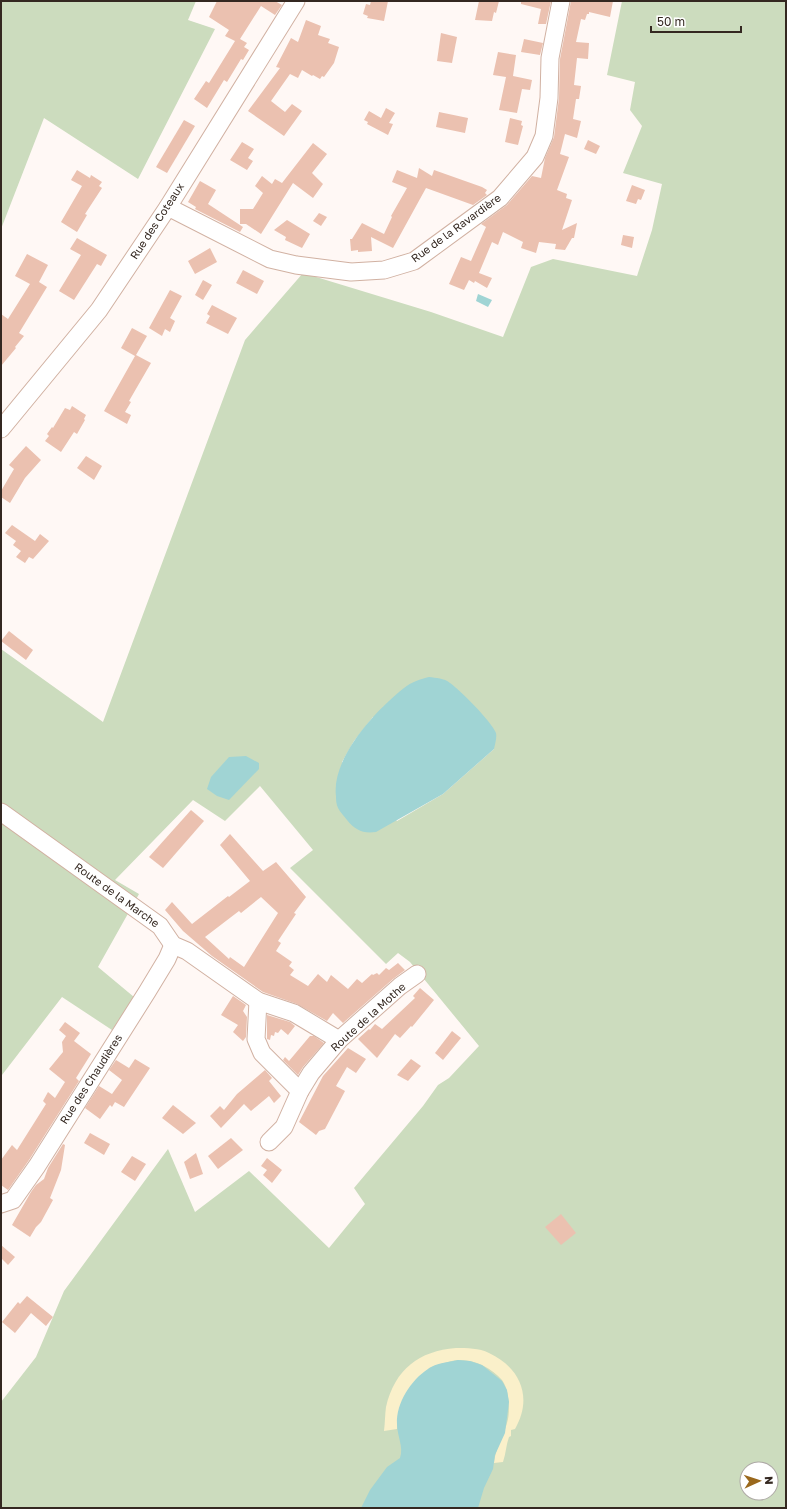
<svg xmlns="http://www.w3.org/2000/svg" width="787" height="1509" font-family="'Golos Text',sans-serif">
  <rect width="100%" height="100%" fill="#fff8f5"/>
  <!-- green -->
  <g fill="#ccdcbe" fill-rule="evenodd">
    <polygon points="1,1 196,1 188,20 215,29 138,179 44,118 1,229"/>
    <path d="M622 1H786V1508H1V1402L36 1357 64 1291 168 1149 195 1212 249 1171 329 1248 365 1204 354 1188 423 1106 438 1085 449 1078 479 1046 410 962 398 953 386 964 290 868 313 850 260 786 225 821 193 800 115 880 139 894 98 967 134 997 112 1030 62 997 2 1075 1 649 103 722 245 340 303 273 431 312 503 337 531 267 553 259 637 276 652 230 662 184 623 173 642 126 630 110 635 82 607 75ZM373 717 494 749 443 794 397 821 342 762 354 741ZM747 1469H771V1493H747Z"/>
  </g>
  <!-- sand -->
  <path fill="#faf0ca" d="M456 1348C467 1348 479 1348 489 1353 521 1368 533 1398 515 1429L511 1430V1436L509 1437C506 1445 506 1453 503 1462L494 1463C495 1448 505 1434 508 1419 510 1409 509 1389 502 1380 492 1368 474 1359 458 1360 448 1361 438 1365 429 1368L397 1422V1429L384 1431C385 1423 385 1414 386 1407 395 1369 419 1351 456 1348Z"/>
  <!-- water -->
  <g fill="#a0d4d4">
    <polygon points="478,294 492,300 488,307 476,301"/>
    <path d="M429 677C436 678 444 678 450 683 460 690 492 722 496 733 497 738 495 744 494 749L443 794 376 832C363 834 355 830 347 820 344 816 340 812 338 808 336 804 336 799 336 796 331 758 377 709 404 688 411 682 421 679 429 677Z"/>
    <polygon points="246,756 259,763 259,769 229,800 217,796 207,789 211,777 229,757"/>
    <path d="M458 1360 470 1361 482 1365 502 1381 507 1390 509 1402 505 1433 495 1455 493 1469 484 1488 478 1508H361L370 1490 387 1467 400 1458C404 1447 397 1436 397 1424 396 1403 411 1380 428 1369 436 1363 449 1362 458 1360Z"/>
  </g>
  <!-- building -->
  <g fill="#ebc1b0" fill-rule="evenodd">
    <polygon points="217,1 275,1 282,5 275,15 261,6 240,39 247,43 244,47 249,50 243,60 241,59 227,82 224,80 207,108 194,99 206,81 209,83 235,41 225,36 229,30 209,17"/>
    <polygon points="371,1 388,1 384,21 367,18 368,16 363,14 366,4 370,5"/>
    <polygon points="479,1 499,1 496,13 494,12 492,21 475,20"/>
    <polygon points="521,1 551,1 546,24 538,24 541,9 521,4"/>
    <polygon points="571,1 613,1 610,17 589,12 589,14 587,14 585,20 581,19 576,42 589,43 588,59 577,58 574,85 581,86 579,99 576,99 573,119 581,121 577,138 565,134 560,154 569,157 557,190 567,194 566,198 572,200 562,230 577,223 574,238 572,238 565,250 555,249 556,244 539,242 536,253 521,248 523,242 503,232 498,245 492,242 479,273 492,278 487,288 475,281 474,283 469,280 464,290 449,284 461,257 471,261 486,227 481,224 507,205 532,176 541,178 545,158 554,137 559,98 560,59"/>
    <polygon points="306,20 321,26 318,35 330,39 328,43 339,47 334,63 324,77 322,76 320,79 313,75 312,76 302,70 298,78 290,74 271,101 285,112 292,104 302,111 284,136 248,111 280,68 276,67 291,38 298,42"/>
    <polygon points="441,33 457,37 452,63 437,61"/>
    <polygon points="524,39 543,43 540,55 521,52"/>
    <polygon points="498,52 516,55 513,76 532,80 530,90 522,89 517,113 499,110 506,77 493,75"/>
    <polygon points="386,108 395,113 389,123 393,124 388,135 367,124 368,122 364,120 369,111 381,118"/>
    <polygon points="439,112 468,118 465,133 436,127"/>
    <polygon points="510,118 522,121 521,125 523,126 518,145 505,142"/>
    <polygon points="184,120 195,126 167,173 156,167"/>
    <polygon points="588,140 600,146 596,154 584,149"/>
    <polygon points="242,142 254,149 248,158 253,161 247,170 230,160"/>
    <polygon points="313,143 327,154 312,173 323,184 313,198 293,183 261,234 246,224 240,224 240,209 253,209 263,193 255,186 262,176 272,184 275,179 282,183"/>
    <polygon points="419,168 432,176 434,170 482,187 487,190 485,193 487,195 473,205 426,188 393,248 371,237 372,251 358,252 358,250 351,251 350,239 352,239 362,223 384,234 392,217 391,216 407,188 392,182 397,170 417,178"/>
    <polygon points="77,170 90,178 91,175 102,182 99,186 102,188 85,214 87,215 77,232 61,222 82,186 71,180"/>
    <polygon points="200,181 216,190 208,204 243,227 240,232 195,209 196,207 188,202"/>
    <polygon points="632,185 645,190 641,200 638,199 636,204 626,201"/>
    <polygon points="319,213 327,217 321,226 313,221"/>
    <polygon points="287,220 310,234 302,248 285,240 286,237 274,230"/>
    <polygon points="623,235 634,237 632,248 621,245"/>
    <polygon points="77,238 107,255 101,266 97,264 74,300 59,291 81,255 70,249"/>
    <polygon points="210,248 217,262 195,274 188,261"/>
    <polygon points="27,254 48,265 39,282 47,287 19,333 24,336 15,347 16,348 1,366 1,314 8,319 30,284 15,276"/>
    <polygon points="243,270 264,281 257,294 236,283"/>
    <polygon points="203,280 212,285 203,300 195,295"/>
    <polygon points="170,290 182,296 170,318 175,321 170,332 165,329 162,336 149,328"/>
    <polygon points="212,305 237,318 228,334 206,323 210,316 207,314"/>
    <polygon points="132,328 147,336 136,355 151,363 129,401 131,402 125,412 131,415 127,424 104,411 135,356 121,348"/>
    <polygon points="72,406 86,415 84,419 85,420 77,434 74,432 61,452 45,441 49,436 47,434 52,427 53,428 65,408 70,410"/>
    <polygon points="26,446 41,460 25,478 10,503 1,497 1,491 14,469 9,465"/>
    <polygon points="86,456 102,466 94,480 77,468"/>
    <polygon points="12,525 35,541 40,534 49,541 33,559 29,557 25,563 16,557 21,551 13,545 16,541 5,533"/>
    <polygon points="9,631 33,650 26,660 1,641"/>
    <polygon points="191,810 204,821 163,868 149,857"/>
    <path d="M230 834 263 871 276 862 306 897 294 913 296 914 278 941 281 943 276 951 292 962 289 966 294 970 290 975 308 986 318 974 327 982 331 975 348 989 357 979 362 983 372 974 373 975 377 973 379 975 386 968 389 970 398 963 405 970 393 979 343 1023 333 1013 327 1021 297 1004 263 992 212 956 183 931 165 910 172 902 192 924 228 896 229 897 250 881 220 845ZM261 897 278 913 244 967 230 957 229 959 205 937 239 911 241 913Z"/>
    <polygon points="420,988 434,1000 412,1027 411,1026 400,1038 395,1034 377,1058 358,1039 369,1029 370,1030 375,1024 382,1029 415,998 413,996"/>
    <polygon points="233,996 246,1005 243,1011 247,1017 246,1037 243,1041 233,1032 238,1025 221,1015"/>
    <polygon points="267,1015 290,1022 295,1026 288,1035 281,1029 278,1033 275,1032 274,1036 271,1035 270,1040 267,1039"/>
    <polygon points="65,1022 80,1033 74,1041 91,1054 76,1078 79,1081 29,1160 8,1190 1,1185 1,1160 12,1145 17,1150 46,1104 43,1101 48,1092 55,1098 65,1082 49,1069 63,1052 62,1042 66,1036 59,1030"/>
    <polygon points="452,1031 461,1038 443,1060 435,1053"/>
    <polygon points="310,1036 314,1036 324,1043 303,1067 298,1075 283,1060 285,1057 289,1061"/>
    <polygon points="348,1048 366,1059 356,1073 347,1067 336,1086 345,1091 325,1129 319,1131 316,1135 299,1122 323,1076"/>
    <polygon points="135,1059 150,1068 124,1107 115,1102 112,1107 110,1105 100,1119 85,1108 99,1086 112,1094 122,1080 109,1070 116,1060 129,1068"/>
    <polygon points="411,1059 421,1066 408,1081 397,1075"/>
    <polygon points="265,1070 272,1078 269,1081 281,1096 274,1103 269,1096 251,1111 244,1104 221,1128 210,1116 220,1106 224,1110 237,1094"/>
    <polygon points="173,1105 196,1123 183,1134 162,1118"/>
    <polygon points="90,1133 110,1144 104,1155 84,1143"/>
    <polygon points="231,1138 243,1150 218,1169 208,1156"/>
    <polygon points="63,1144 65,1145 61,1170 50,1198 53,1200 41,1222 36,1227 30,1237 12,1225 31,1192 36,1185 44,1179 48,1168"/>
    <polygon points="196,1153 203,1174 190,1179 184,1162"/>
    <polygon points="132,1156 146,1164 135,1181 121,1172"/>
    <polygon points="267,1158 282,1170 272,1183 263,1175 267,1170 261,1166"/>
    <polygon points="561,1214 576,1233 561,1245 545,1227"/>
    <polygon points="1,1245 15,1257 8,1265 1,1258"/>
    <polygon points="27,1296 53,1317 46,1326 31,1313 15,1333 2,1322 18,1302 20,1304"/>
  </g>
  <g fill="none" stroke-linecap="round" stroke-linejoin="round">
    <defs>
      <g id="minor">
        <polyline points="168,207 270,259 296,265 351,272 384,270 414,261 500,198 535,157 544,136 549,98 550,58 561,1"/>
        <polyline points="1,429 99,310 168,207 296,1"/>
        <polyline points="1,812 160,926 173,945 187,951 258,1001 294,1013 339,1040"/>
        <polyline points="258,1001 256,1039 262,1053 300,1091"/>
        <polyline points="269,1142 284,1127 300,1091 311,1073 339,1040 400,986 417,974"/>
        <polyline points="1,1204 13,1200 37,1166 147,992 167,959 173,945"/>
      </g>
    </defs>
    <!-- minor casing -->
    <use href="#minor" stroke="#d1b1a2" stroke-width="19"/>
    <!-- minor -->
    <use href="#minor" stroke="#fff" stroke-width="17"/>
  </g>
  <g text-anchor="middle" stroke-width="3.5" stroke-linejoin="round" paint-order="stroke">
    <!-- street labels -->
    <g font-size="11" fill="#342821" stroke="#fff">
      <text transform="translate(157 221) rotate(-57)" y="4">Rue des Coteaux</text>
      <text transform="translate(456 228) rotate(-36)" y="4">Rue de la Ravardière</text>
      <text transform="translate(117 895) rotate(36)" y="4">Route de la Marche</text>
      <text transform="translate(368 1017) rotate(-42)" y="4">Route de la Mothe</text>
      <text transform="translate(91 1079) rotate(-57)" y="4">Rue des Chaudières</text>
    </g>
  </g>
  <!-- border -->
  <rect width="787" height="1509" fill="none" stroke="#342821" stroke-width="4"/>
  <!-- north arrow -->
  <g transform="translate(759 1481) rotate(87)"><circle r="19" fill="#ffffff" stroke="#aea9a6"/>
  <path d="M0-3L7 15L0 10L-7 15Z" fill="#9a681c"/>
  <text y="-6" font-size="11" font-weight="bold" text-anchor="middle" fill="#342821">N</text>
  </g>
  <!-- scale -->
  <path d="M651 26v6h90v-6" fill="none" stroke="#342821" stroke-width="2"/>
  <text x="657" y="26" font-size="12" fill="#342821" stroke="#ffffff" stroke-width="3" paint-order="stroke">50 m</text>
</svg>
